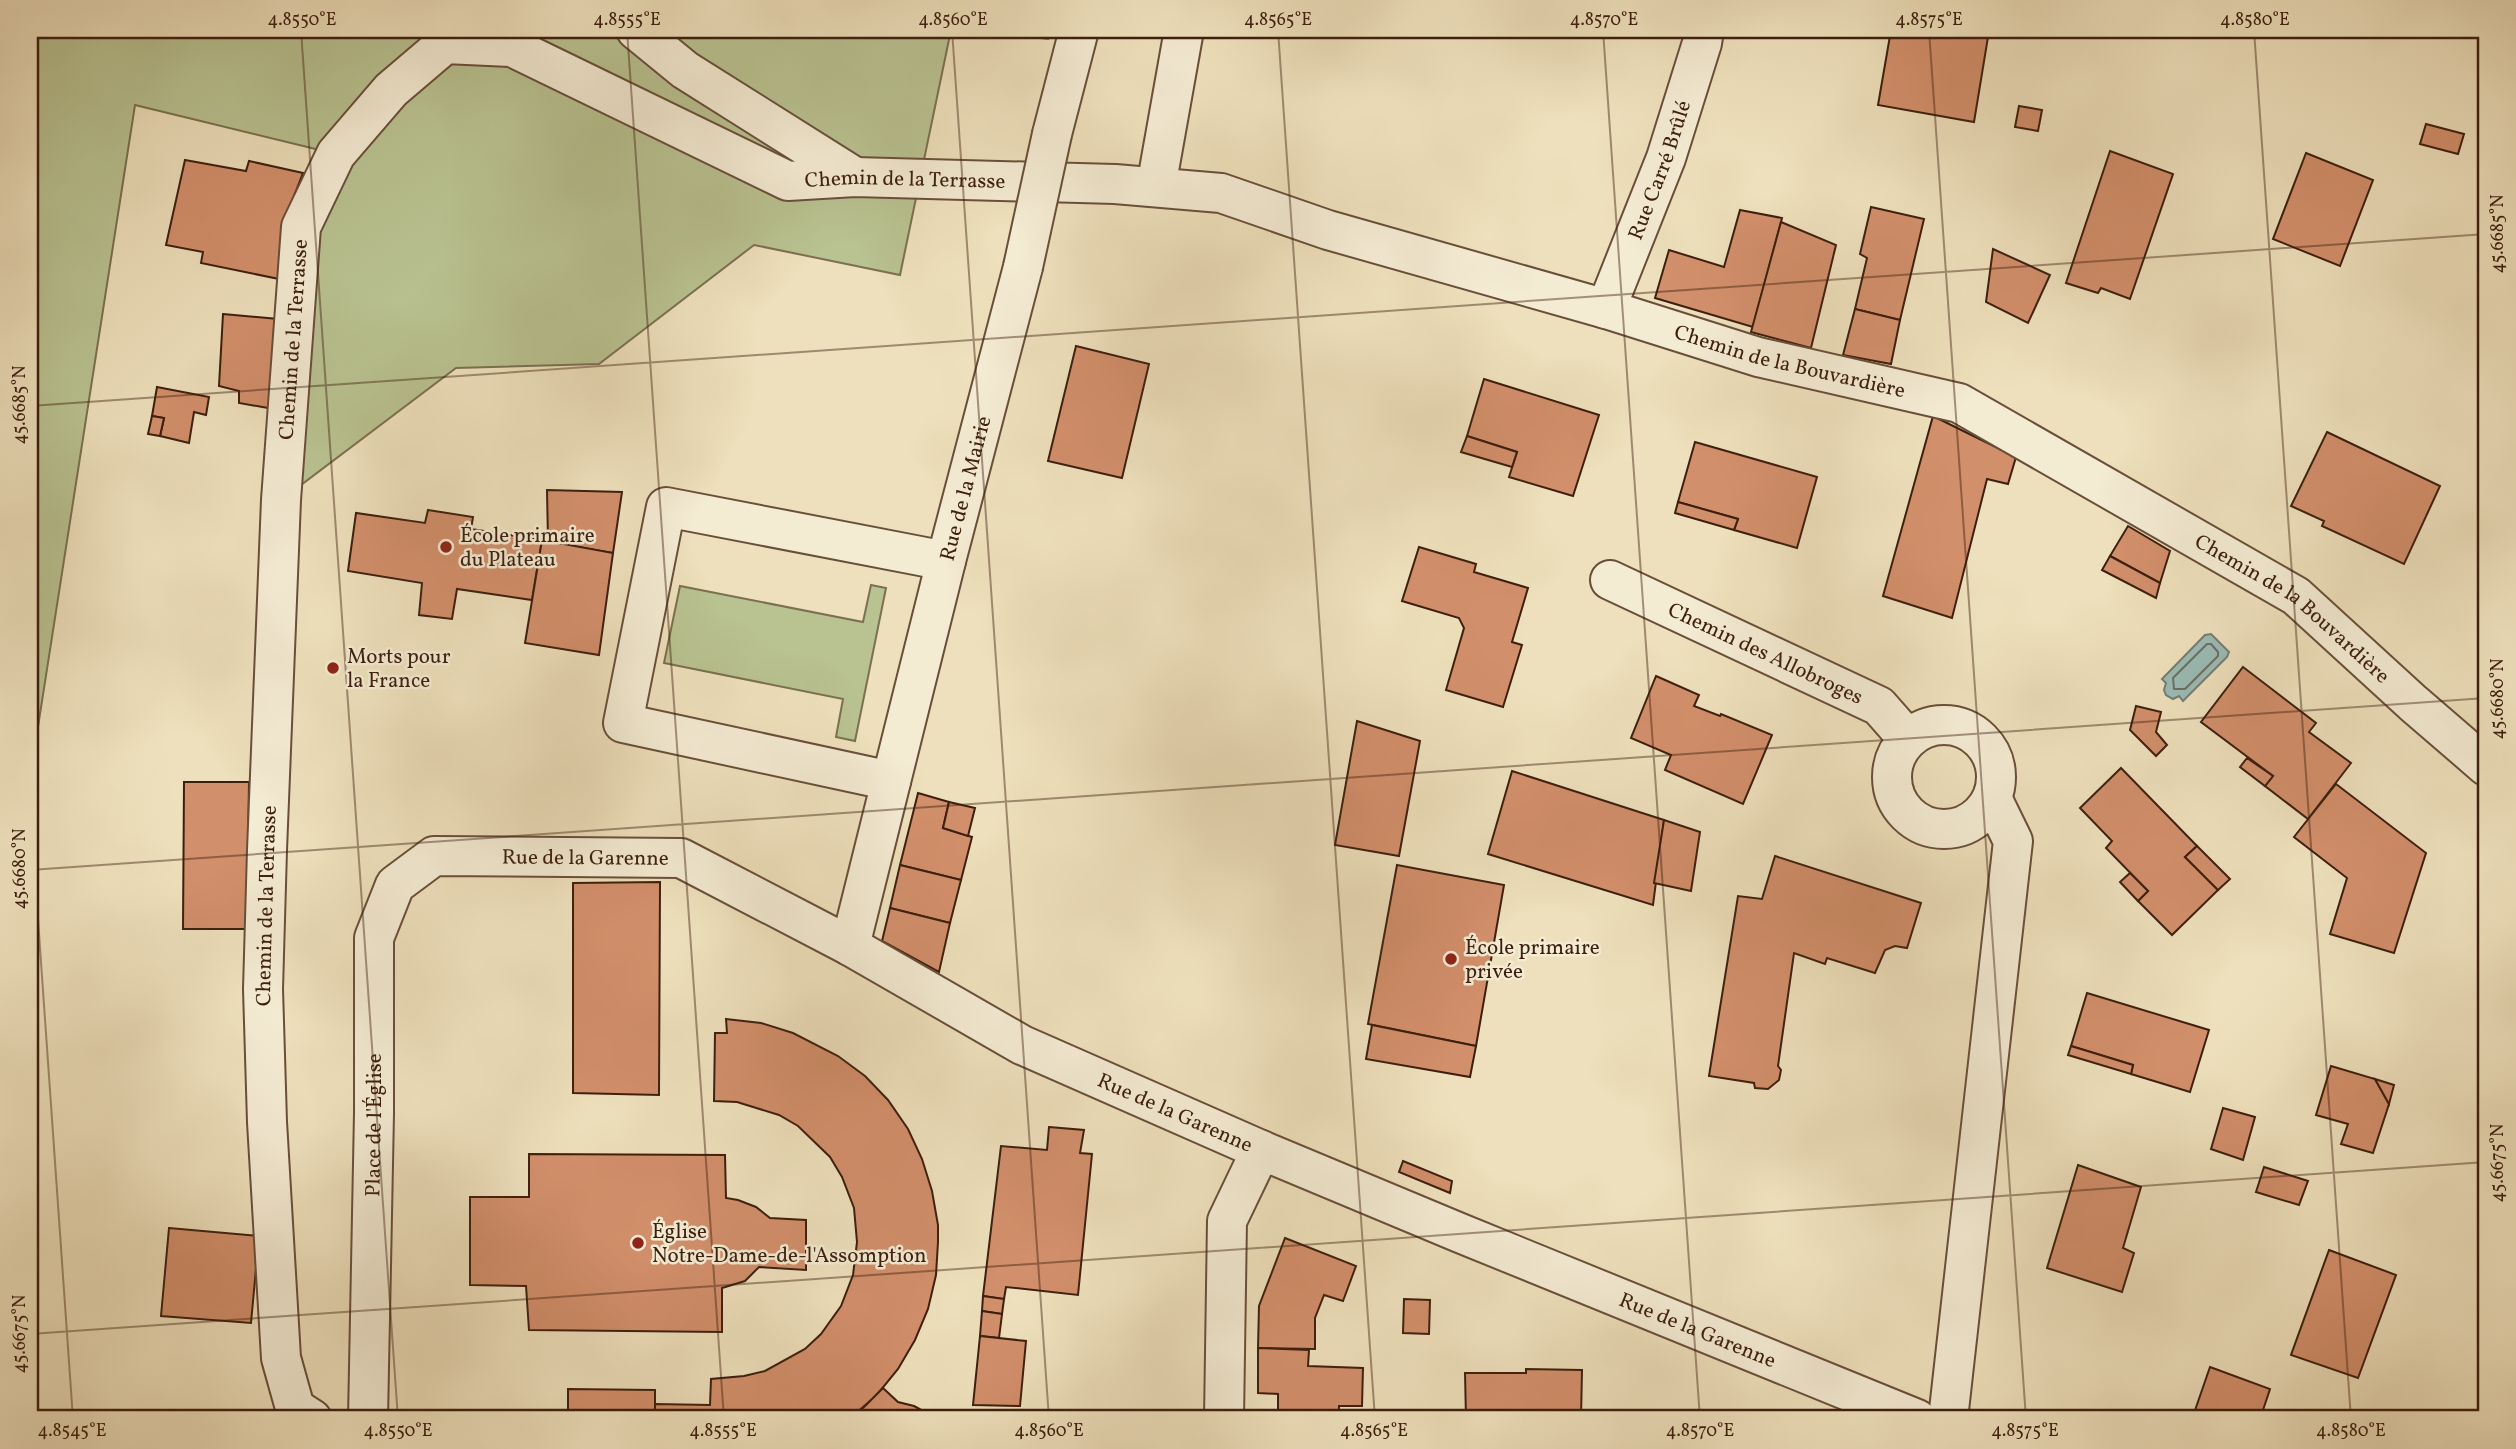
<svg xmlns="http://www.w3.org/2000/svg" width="2516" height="1449" font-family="Vollkorn,serif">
  <rect width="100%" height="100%" fill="#eee0bc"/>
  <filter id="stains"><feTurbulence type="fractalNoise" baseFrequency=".00286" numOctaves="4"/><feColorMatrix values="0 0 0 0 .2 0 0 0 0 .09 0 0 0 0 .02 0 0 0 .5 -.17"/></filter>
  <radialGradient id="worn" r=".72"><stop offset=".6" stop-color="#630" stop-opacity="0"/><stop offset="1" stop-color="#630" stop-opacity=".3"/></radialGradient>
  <!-- green -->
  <g fill="#b9c291" stroke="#7b7050" stroke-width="2">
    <polygon points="30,30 951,30 900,275 754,245 599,364 456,368 281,500 301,227 336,154 135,105 30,778"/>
    <polygon points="972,30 1050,30 1048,39"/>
    <polygon points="871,585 886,588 855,741 836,737 843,699 664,663 680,586 863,622"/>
  </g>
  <!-- water -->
  <polygon fill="#9abcb6" stroke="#757d73" stroke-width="2" points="2211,634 2229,652 2227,657 2183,701 2179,696 2173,699 2166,695 2164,690 2166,683 2162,679 2205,635"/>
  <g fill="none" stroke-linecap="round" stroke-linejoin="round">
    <!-- shore -->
    <polygon stroke="#6c6e62" stroke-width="2" points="2207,644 2211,644 2218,652 2218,656 2185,689 2174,689 2173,678"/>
  </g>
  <!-- building -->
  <g fill="#d28f6b" stroke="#3d1f0f" stroke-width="2">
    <polygon points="1891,30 1937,30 1988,37 1974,122 1878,105"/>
    <polygon points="2019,106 2042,110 2038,131 2015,127"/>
    <polygon points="2426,124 2464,134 2458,154 2420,144"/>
    <polygon points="2110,151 2173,174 2130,299 2101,288 2098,293 2066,283"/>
    <polygon points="2306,153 2373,180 2340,266 2273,239"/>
    <polygon points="185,160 246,171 249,161 303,173 287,214 279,279 201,263 203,252 166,245"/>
    <polygon points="1871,207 1924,219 1900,320 1855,309 1867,258 1860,254"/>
    <polygon points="1740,210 1782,218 1753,327 1655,298 1669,250 1724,267"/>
    <polygon points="1781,222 1836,245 1811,348 1751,332"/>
    <polygon points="1993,249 2050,275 2028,323 1986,302"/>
    <polygon points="1855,309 1900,320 1891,364 1843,355"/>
    <polygon points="223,314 278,319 274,409 239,403 239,391 219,386"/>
    <polygon points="1076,346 1149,364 1122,478 1048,461"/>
    <polygon points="1484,379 1599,415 1573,496 1509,477 1517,452 1467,436"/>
    <polygon points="157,387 209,397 206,415 194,412 189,443 160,436 164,418 152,416"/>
    <polygon points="152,416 164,418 160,436 148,434"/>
    <polygon points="1933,416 2016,457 2008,484 1987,479 1952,618 1883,596"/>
    <polygon points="2327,432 2440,486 2404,564 2322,526 2324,521 2291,506"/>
    <polygon points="1467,436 1517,452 1512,467 1461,452"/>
    <polygon points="1695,442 1817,477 1797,548 1734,530 1738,519 1678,502"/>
    <polygon points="547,490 622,492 613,553 548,542"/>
    <polygon points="1678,502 1738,519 1734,530 1675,513"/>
    <polygon points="428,510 473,517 471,529 542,540 532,600 457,589 452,619 419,615 422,583 348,571 356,513 425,523"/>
    <polygon points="2128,526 2170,551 2160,583 2110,556"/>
    <polygon points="542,540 613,553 599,655 525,643"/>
    <polygon points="1419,547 1476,564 1474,572 1528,588 1512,642 1522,645 1503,707 1446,690 1464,628 1459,618 1402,601"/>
    <polygon points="2110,556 2160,583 2156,598 2102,570"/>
    <polygon points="2243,667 2316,723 2309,732 2351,763 2308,819 2265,786 2273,776 2201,722"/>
    <polygon points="1656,676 1699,695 1694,706 1720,716 1721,714 1772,735 1743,804 1665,770 1671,755 1631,738"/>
    <polygon points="2136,706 2161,712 2156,732 2167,745 2156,756 2130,730"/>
    <polygon points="1357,721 1420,741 1399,856 1335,845"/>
    <polygon points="2247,758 2273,776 2265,786 2240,767"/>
    <polygon points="2121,768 2197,846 2185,857 2218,890 2172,935 2138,901 2148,891 2106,848 2112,841 2080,808"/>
    <polygon points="1512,771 1664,820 1653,905 1488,854"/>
    <polygon points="184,782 249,782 247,929 183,929"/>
    <polygon points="2336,784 2426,853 2394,953 2330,934 2347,878 2294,837"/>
    <polygon points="918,793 949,802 943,828 972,837 961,880 900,865"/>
    <polygon points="949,802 975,808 968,836 943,828"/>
    <polygon points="1664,820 1700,832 1691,891 1654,883"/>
    <polygon points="2197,846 2230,879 2218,890 2185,857"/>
    <polygon points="1775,856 1921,903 1907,948 1895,946 1885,950 1875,973 1827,958 1825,964 1794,953 1778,1066 1781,1070 1779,1080 1768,1089 1755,1088 1754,1083 1709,1076 1738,896 1762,899"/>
    <polygon points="900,865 961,880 950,923 890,908"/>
    <polygon points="1397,865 1504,885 1476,1046 1368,1024"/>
    <polygon points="2130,873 2148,891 2138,901 2120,882"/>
    <polygon points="660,882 659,1095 573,1093 573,883"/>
    <polygon points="890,908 950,923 939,972 882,941"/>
    <polygon points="2087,993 2209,1030 2190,1092 2131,1074 2133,1065 2071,1046"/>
    <polygon points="726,1019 761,1023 793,1033 838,1056 865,1076 888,1100 908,1129 922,1159 932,1191 938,1225 938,1242 936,1275 928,1309 915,1340 898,1369 876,1396 849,1419 655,1419 655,1404 710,1405 711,1379 744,1376 765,1371 805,1349 821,1334 841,1306 853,1275 857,1242 854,1208 842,1177 830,1157 798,1126 779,1115 737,1102 714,1101 715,1033 727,1033"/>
    <polygon points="1372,1025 1476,1046 1470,1077 1366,1059"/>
    <polygon points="2071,1046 2133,1065 2131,1074 2068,1055"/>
    <polygon points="2331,1066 2375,1079 2389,1104 2373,1153 2341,1144 2348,1124 2316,1115"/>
    <polygon points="2375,1079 2394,1085 2389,1104"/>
    <polygon points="2223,1108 2255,1117 2243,1160 2211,1149"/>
    <polygon points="1049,1127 1084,1130 1080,1153 1092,1154 1078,1295 1006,1287 1004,1299 983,1296 1001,1146 1047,1150"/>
    <polygon points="529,1154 725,1155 726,1198 738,1200 756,1207 770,1218 806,1220 806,1270 759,1267 745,1281 722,1288 722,1332 529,1330 526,1286 470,1285 470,1197 529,1197"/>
    <polygon points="1403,1161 1452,1181 1450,1193 1399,1172"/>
    <polygon points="2078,1165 2141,1187 2123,1248 2134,1253 2122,1292 2047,1268"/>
    <polygon points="2264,1167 2308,1181 2299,1205 2256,1192"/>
    <polygon points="169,1228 259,1236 251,1323 161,1316"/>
    <polygon points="1285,1238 1356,1266 1343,1301 1324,1295 1315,1318 1315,1349 1258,1348 1259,1306"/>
    <polygon points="2329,1250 2396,1275 2358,1378 2291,1355"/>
    <polygon points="983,1296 1004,1299 1002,1314 982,1311"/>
    <polygon points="1404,1299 1430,1300 1429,1334 1403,1333"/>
    <polygon points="982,1311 1002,1314 999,1338 980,1336"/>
    <polygon points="980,1336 1026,1341 1020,1406 973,1405"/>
    <polygon points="1258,1348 1309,1350 1308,1366 1363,1368 1362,1406 1339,1406 1339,1419 1278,1419 1278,1394 1258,1393"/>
    <polygon points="2210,1367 2270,1389 2260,1419 2192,1419"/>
    <polygon points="1526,1369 1582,1370 1581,1419 1466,1419 1465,1373 1526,1373"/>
    <polygon points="883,1388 898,1402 914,1406 938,1419 869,1419 861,1410"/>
    <polygon points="568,1389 655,1390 655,1419 568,1419"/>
  </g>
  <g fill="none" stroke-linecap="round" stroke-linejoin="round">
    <defs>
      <g id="minor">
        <polyline points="636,30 685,70 855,177"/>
        <polyline points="1052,134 1079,30"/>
        <polyline points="1156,187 1184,30"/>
        <path id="s1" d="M1606 309 1666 158 1702 43 1704 30"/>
        <path id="s2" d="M1610 580 1879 706 1908 739"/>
        <circle cx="1944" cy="777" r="52"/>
        <polyline points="891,781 623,723 666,507 946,561"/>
        <path id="s3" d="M850 946 946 561 1023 267"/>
        <path id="s4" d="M312 1419 295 1408 281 1358 267 1122 263 989 267 850 281 500 301 227 336 154 391 90 445 44 512 47 788 181 855 177 1115 184 1221 193 1328 230 1606 309 1758 357 1959 403 2296 596 2413 703 2486 766"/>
        <path id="s5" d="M368 1419 374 1113V938L395 885 434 856 681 858 850 946 1022 1045 1261 1150 1460 1233 1917 1419"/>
        <polyline points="1224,1419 1227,1221 1261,1150"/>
        <polyline points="1948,1419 2013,841 1992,798"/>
      </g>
    </defs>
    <!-- minor casing -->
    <use href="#minor" stroke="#694f3a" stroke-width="42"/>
    <!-- minor -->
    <use href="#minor" stroke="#f4ebd3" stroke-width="38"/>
    <defs>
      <polyline id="minor-bridge" points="1023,267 1052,134"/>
    </defs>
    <!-- minor-bridge casing -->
    <use href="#minor-bridge" stroke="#694f3a" stroke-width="42" stroke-linecap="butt"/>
    <!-- minor-bridge -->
    <use href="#minor-bridge" stroke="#f4ebd3" stroke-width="38"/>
  </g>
  <!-- ticks -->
  <path fill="none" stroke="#3d1f0f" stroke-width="2" stroke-opacity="0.45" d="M301 30 398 1419M627 30 724 1419M952 30 1049 1419M1278 30 1375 1419M1603 30 1700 1419M1929 30 2026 1419M2254 30 2351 1419M30 406 2486 234M30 805 73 1419M30 870 2486 698M30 1334 2486 1162"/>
  <!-- markers -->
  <g fill="#8f2418" stroke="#f4ebd3" stroke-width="2.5">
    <circle cx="446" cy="547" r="7"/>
    <circle cx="333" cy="668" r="7"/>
    <circle cx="1451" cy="959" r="7"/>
    <circle cx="638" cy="1243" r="7"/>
  </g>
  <g text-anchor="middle" stroke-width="5" stroke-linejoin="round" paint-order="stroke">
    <!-- street labels -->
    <g font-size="21" fill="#3d1f0f" stroke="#f4ebd3">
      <text dy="7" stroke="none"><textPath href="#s1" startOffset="149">Rue Carré Brûlé</textPath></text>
      <text dy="7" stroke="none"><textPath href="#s4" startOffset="1932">Chemin de la Terrasse</textPath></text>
      <text dy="7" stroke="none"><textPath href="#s4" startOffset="1092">Chemin de la Terrasse</textPath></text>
      <text dy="7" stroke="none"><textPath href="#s4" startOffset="2842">Chemin de la Bouvardière</textPath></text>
      <text dy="7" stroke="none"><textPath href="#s3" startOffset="472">Rue de la Mairie</textPath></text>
      <text dy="7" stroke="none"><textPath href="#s4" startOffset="3409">Chemin de la Bouvardière</textPath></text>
      <text dy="7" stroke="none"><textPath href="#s2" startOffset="172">Chemin des Allobroges</textPath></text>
      <text dy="7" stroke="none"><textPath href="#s5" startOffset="738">Rue de la Garenne</textPath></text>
      <text dy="7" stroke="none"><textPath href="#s4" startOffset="525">Chemin de la Terrasse</textPath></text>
      <text dy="7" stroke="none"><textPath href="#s5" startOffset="1390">Rue de la Garenne</textPath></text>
      <text dy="7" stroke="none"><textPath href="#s5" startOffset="294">Place de l'Église</textPath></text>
      <text dy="7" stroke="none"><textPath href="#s5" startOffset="1956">Rue de la Garenne</textPath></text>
    </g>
    <!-- poi labels -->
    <g font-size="21" fill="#3d1f0f" stroke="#f4ebd3" text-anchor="start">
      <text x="460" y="542">École primaire<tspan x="460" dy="24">du Plateau</tspan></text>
      <text x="347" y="663">Morts pour<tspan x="347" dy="24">la France</tspan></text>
      <text x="1465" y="954">École primaire<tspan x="1465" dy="24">privée</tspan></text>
      <text x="652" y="1238">Église<tspan x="652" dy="24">Notre-Dame-de-l'Assomption</tspan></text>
    </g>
  </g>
  <!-- margin -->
  <rect width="2516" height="1449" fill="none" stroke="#eee0bc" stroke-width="77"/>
  <rect x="38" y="38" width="2440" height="1372" fill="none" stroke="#3d1f0f" stroke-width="2.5"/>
  <g font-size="18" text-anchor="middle" fill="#3d1f0f">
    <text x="302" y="25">4.8550°E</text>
    <text x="627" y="25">4.8555°E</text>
    <text x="953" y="25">4.8560°E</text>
    <text x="1278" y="25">4.8565°E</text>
    <text x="1604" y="25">4.8570°E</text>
    <text x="1929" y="25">4.8575°E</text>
    <text x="2255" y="25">4.8580°E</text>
    <text transform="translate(2497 234) rotate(-90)" y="6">45.6685°N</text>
    <text transform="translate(19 405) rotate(-90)" y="6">45.6685°N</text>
    <text transform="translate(2497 699) rotate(-90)" y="6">45.6680°N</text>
    <text transform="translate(19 869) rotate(-90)" y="6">45.6680°N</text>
    <text transform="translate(2497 1163) rotate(-90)" y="6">45.6675°N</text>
    <text transform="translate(19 1334) rotate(-90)" y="6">45.6675°N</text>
    <text x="72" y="1436">4.8545°E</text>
    <text x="398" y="1436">4.8550°E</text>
    <text x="723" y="1436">4.8555°E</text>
    <text x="1049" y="1436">4.8560°E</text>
    <text x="1374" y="1436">4.8565°E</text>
    <text x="1700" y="1436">4.8570°E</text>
    <text x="2025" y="1436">4.8575°E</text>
    <text x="2351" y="1436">4.8580°E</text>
  </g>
  <rect width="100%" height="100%" filter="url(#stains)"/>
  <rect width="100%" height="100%" fill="url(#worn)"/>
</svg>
